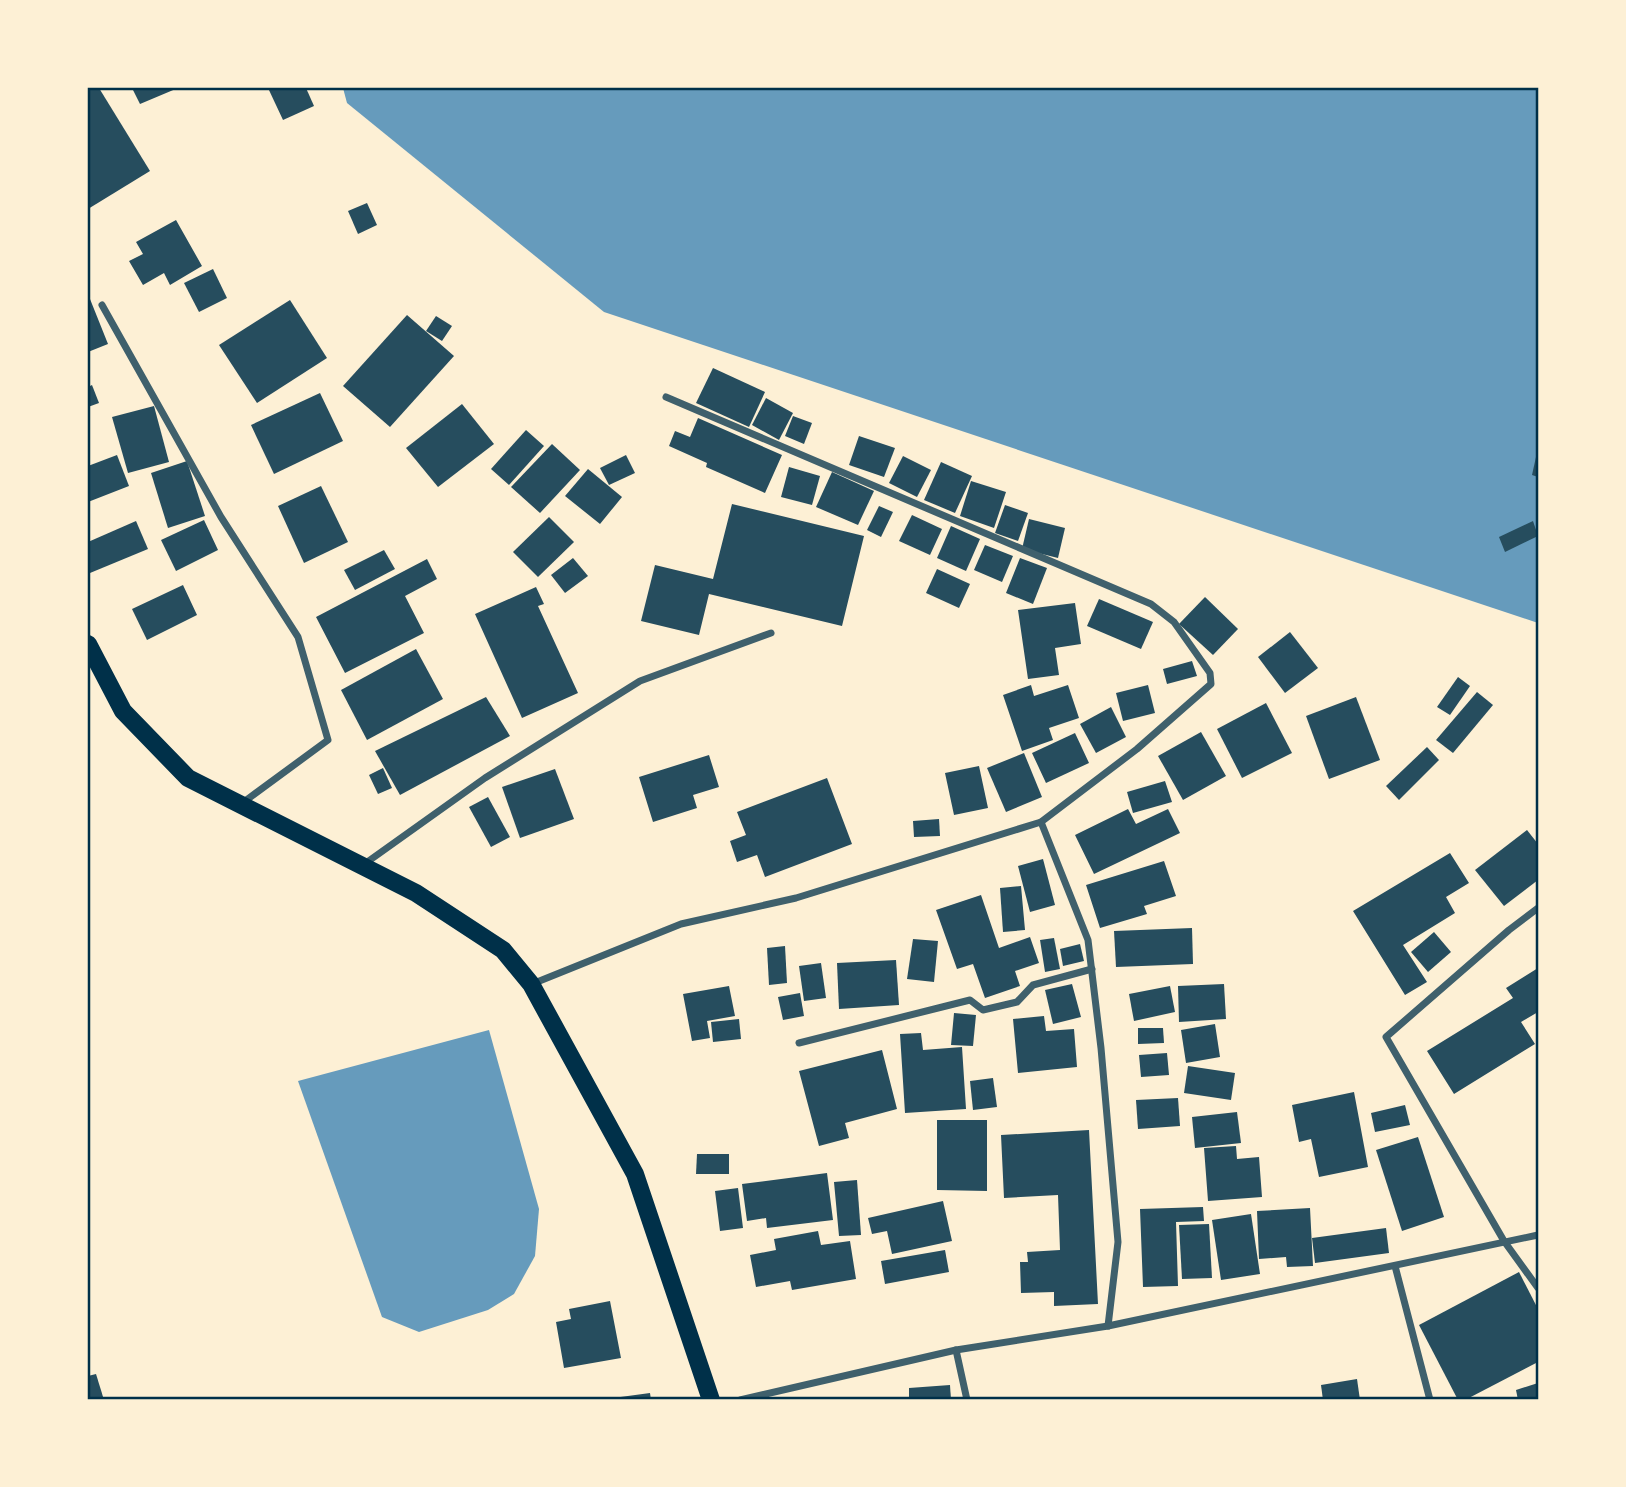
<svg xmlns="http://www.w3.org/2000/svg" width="1626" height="1487" font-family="Figtree,sans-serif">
  <rect width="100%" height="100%" fill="#fdf0d5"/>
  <!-- water -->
  <g fill="#669bbc">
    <polygon points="343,88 1538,88 1538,623 604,312 347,103"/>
    <polygon points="489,1030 539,1209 535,1256 514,1294 488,1310 419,1332 382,1317 298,1081"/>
  </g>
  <!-- building -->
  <g fill="#264d5e">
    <polygon points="88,88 99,88 150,171 88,209"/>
    <polygon points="132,88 178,88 140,104"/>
    <polygon points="268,88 306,88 314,106 283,120"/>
    <polygon points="367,203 377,225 358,234 348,211"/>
    <polygon points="176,220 202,266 170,285 164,273 143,285 129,261 143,254 136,242"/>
    <polygon points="213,269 227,298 199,312 184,283"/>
    <polygon points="88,294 108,344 88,352"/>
    <polygon points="290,300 327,358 257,403 219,345"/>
    <polygon points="407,315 454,356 390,427 343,386"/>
    <polygon points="436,316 452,326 442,341 426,331"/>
    <polygon points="713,368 765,392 749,427 696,403"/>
    <polygon points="92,385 99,403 88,407 88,387"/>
    <polygon points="320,393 343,441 274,474 251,425"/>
    <polygon points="766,398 793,413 779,440 752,425"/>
    <polygon points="462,404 494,444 438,487 406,448"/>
    <polygon points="154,406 169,462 128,473 112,417"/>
    <polygon points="793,416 812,423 804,444 785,436"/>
    <polygon points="698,418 782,455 765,493 706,467 707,463 669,446 675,431 690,437"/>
    <polygon points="526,430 544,446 509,485 491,469"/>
    <polygon points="859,436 895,448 884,477 849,465"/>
    <polygon points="552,444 580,470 540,513 511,487"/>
    <polygon points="117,455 129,486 88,502 88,466"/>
    <polygon points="626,455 635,473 609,485 600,468"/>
    <polygon points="903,456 931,470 917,497 889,483"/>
    <polygon points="1536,457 1538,457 1538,477 1532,475"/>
    <polygon points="187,461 205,516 168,528 151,473"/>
    <polygon points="941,462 972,476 955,513 924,500"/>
    <polygon points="789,467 820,476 812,505 781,497"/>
    <polygon points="588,469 622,497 600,524 565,496"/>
    <polygon points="832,472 874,491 858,525 816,507"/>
    <polygon points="971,481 1006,492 994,528 960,516"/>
    <polygon points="321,486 348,542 304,563 278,506"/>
    <polygon points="732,504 864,536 842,626 709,594 699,635 641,621 655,565 713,579"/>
    <polygon points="1005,505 1028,513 1018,541 995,533"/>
    <polygon points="879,506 893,512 881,537 867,530"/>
    <polygon points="912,515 942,529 930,555 899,541"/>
    <polygon points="549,517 574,542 538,577 513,552"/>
    <polygon points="1029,519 1065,528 1058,558 1022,549"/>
    <polygon points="204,520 218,550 176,571 161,540"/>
    <polygon points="136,521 148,549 90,573 88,568 88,542"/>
    <polygon points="1533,521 1538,536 1505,552 1499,537"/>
    <polygon points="951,526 980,539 966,571 937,558"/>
    <polygon points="985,545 1013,556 1002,582 974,570"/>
    <polygon points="384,550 395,569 355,590 344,570"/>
    <polygon points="573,558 588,576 565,593 551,575"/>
    <polygon points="1020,558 1047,568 1033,604 1006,593"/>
    <polygon points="427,559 437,579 405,596 424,633 345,673 316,617"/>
    <polygon points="937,569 970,584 959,608 926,593"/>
    <polygon points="183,585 197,615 147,640 132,609"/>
    <polygon points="536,587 544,604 538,606 578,693 522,718 475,614"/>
    <polygon points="1205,597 1238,629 1213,655 1179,624"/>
    <polygon points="1099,599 1153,622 1141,649 1087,626"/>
    <polygon points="1075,603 1081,644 1055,648 1059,675 1028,679 1018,610"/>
    <polygon points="1290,632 1318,668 1285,693 1258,657"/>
    <polygon points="416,649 443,699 367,740 341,690"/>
    <polygon points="1192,661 1197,676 1167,684 1163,669"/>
    <polygon points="1458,677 1470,686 1450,715 1437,707"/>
    <polygon points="1031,685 1034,696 1068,685 1079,718 1049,728 1053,740 1022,751 1003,695"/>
    <polygon points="1148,685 1155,713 1123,721 1116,693"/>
    <polygon points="1477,692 1493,705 1453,753 1436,740"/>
    <polygon points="486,697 510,736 400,795 375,751"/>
    <polygon points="1356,697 1380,760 1329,779 1306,716"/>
    <polygon points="1266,703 1292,753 1242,778 1217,729"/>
    <polygon points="1111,707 1126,737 1096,753 1080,724"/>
    <polygon points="1201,732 1226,776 1183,800 1158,756"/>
    <polygon points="1075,733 1089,763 1046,783 1032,753"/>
    <polygon points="1427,747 1439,760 1399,800 1386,786"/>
    <polygon points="1024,753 1042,797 1006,812 987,768"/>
    <polygon points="709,755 719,787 693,795 697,808 653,822 639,777"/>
    <polygon points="979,766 988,808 954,815 945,773"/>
    <polygon points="383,768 392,788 378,794 369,775"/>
    <polygon points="555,769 574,819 520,838 502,787"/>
    <polygon points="827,778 852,844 765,877 757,855 737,862 730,841 746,835 737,812"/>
    <polygon points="1165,781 1172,802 1133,813 1127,792"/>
    <polygon points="488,797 510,837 491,847 469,807"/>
    <polygon points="1128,809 1136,824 1168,809 1180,833 1094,874 1075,835"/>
    <polygon points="939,819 940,836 914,837 913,821"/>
    <polygon points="1527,830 1538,844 1538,880 1504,906 1475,870"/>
    <polygon points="1450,853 1469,883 1446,897 1455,913 1403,945 1427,982 1405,995 1353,911"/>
    <polygon points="1043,859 1055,905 1030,912 1018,866"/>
    <polygon points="1164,861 1176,896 1144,906 1147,914 1100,928 1086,885"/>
    <polygon points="1021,886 1025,930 1003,932 1000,888"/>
    <polygon points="981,895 999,948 1030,937 1039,963 1015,971 1020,986 985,998 973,964 957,969 936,910"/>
    <polygon points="1192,928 1193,964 1116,967 1114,931"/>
    <polygon points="1434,932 1451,952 1428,972 1411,952"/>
    <polygon points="1054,938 1060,969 1045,972 1040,940"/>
    <polygon points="913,939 938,941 934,982 907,979"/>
    <polygon points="1080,944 1084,961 1063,966 1060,949"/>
    <polygon points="785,946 787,983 769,985 767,948"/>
    <polygon points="896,960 899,1005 839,1009 837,963"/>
    <polygon points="821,963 826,998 804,1001 799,966"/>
    <polygon points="1538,968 1538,1012 1521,1022 1535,1044 1454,1094 1427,1051 1513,998 1506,988"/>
    <polygon points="1072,984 1081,1017 1053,1024 1045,990"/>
    <polygon points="1224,984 1226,1019 1179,1022 1178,986"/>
    <polygon points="729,986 735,1016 707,1021 710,1038 692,1041 683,994"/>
    <polygon points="1170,986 1175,1012 1134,1021 1129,994"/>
    <polygon points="800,993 804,1016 783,1020 778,997"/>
    <polygon points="954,1013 976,1015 973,1046 951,1045"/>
    <polygon points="1044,1016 1046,1031 1074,1029 1077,1067 1018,1073 1013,1019"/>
    <polygon points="739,1019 741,1039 713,1042 711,1022"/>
    <polygon points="1215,1024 1220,1057 1186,1063 1181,1030"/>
    <polygon points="1138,1028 1163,1028 1164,1043 1138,1044"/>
    <polygon points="921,1033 923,1050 962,1047 966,1109 905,1113 900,1034"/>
    <polygon points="882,1050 897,1109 845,1123 849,1138 819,1146 799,1071"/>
    <polygon points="1167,1053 1169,1075 1141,1077 1139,1055"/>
    <polygon points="1188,1066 1235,1073 1231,1100 1184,1093"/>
    <polygon points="993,1078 997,1107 973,1110 970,1081"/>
    <polygon points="1354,1092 1368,1167 1319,1177 1311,1139 1299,1142 1292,1105"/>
    <polygon points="1178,1098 1180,1126 1138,1129 1136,1100"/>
    <polygon points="1405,1105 1410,1125 1375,1132 1371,1113"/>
    <polygon points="1237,1112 1241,1143 1195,1148 1192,1117"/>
    <polygon points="937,1120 987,1120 987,1191 937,1190"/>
    <polygon points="1089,1130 1098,1304 1054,1306 1054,1292 1021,1293 1020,1262 1028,1262 1027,1252 1060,1250 1058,1195 1004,1198 1001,1135"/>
    <polygon points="1418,1137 1444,1217 1402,1231 1376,1150"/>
    <polygon points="1236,1146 1237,1159 1259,1157 1262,1197 1208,1201 1204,1148"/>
    <polygon points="697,1154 729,1154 729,1174 696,1174"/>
    <polygon points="827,1173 833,1220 767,1228 766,1218 747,1221 742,1184"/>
    <polygon points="857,1180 861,1235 839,1236 834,1182"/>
    <polygon points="738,1188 743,1228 720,1231 715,1191"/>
    <polygon points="943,1201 952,1241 892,1254 887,1231 872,1234 868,1218"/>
    <polygon points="1203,1207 1204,1221 1176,1222 1178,1286 1143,1287 1140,1209"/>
    <polygon points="1310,1208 1313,1266 1287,1267 1286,1257 1259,1259 1257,1211"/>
    <polygon points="1251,1214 1260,1274 1221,1280 1212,1220"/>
    <polygon points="1209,1224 1212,1278 1182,1279 1179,1225"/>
    <polygon points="1386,1228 1389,1253 1315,1263 1312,1238"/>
    <polygon points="818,1231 821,1245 850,1241 856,1279 792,1290 790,1281 756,1287 750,1255 776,1250 774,1239"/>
    <polygon points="945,1250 949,1272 885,1284 881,1261"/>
    <polygon points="1519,1272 1538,1309 1538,1362 1465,1400 1458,1400 1419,1325"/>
    <polygon points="610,1301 621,1358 564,1368 556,1322 571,1319 569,1309"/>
    <polygon points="96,1374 104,1400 88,1400 88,1376"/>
    <polygon points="1357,1379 1360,1400 1323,1400 1321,1385"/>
    <polygon points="1538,1383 1538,1400 1518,1400 1516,1390"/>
    <polygon points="950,1385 951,1400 909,1400 909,1388"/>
    <polygon points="650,1393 651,1400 613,1400 613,1398"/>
  </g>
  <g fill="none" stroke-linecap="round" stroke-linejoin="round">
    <!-- minor -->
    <g stroke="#3f606c" stroke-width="7">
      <polyline points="102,305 221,517 298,637 328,740 241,804"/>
      <polyline points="666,397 1151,604 1174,622 1210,673 1211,684 1137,749 1041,822"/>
      <polyline points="363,865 485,778 640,681 771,633"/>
      <polyline points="1538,908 1509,930 1386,1037 1504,1241 1538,1288"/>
      <polyline points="532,984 681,924 796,898 1041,822 1088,940 1101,1048 1118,1242 1108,1326"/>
      <polyline points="799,1043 970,1000 983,1010 1017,1002 1033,985 1092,969"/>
      <polyline points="1395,1266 1430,1400"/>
      <polyline points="956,1350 967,1400"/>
      <polyline points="740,1400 956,1350 1108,1326 1538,1235"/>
    </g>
    <!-- primary -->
    <polyline stroke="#003049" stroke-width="18" points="88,644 123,711 188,778 416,893 503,950 531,984 635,1174 711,1400"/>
  </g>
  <!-- border -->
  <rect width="1626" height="1487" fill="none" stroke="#fdf0d5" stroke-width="178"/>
  <rect x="89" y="89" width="1448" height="1309" fill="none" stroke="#003049" stroke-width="2.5"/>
</svg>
